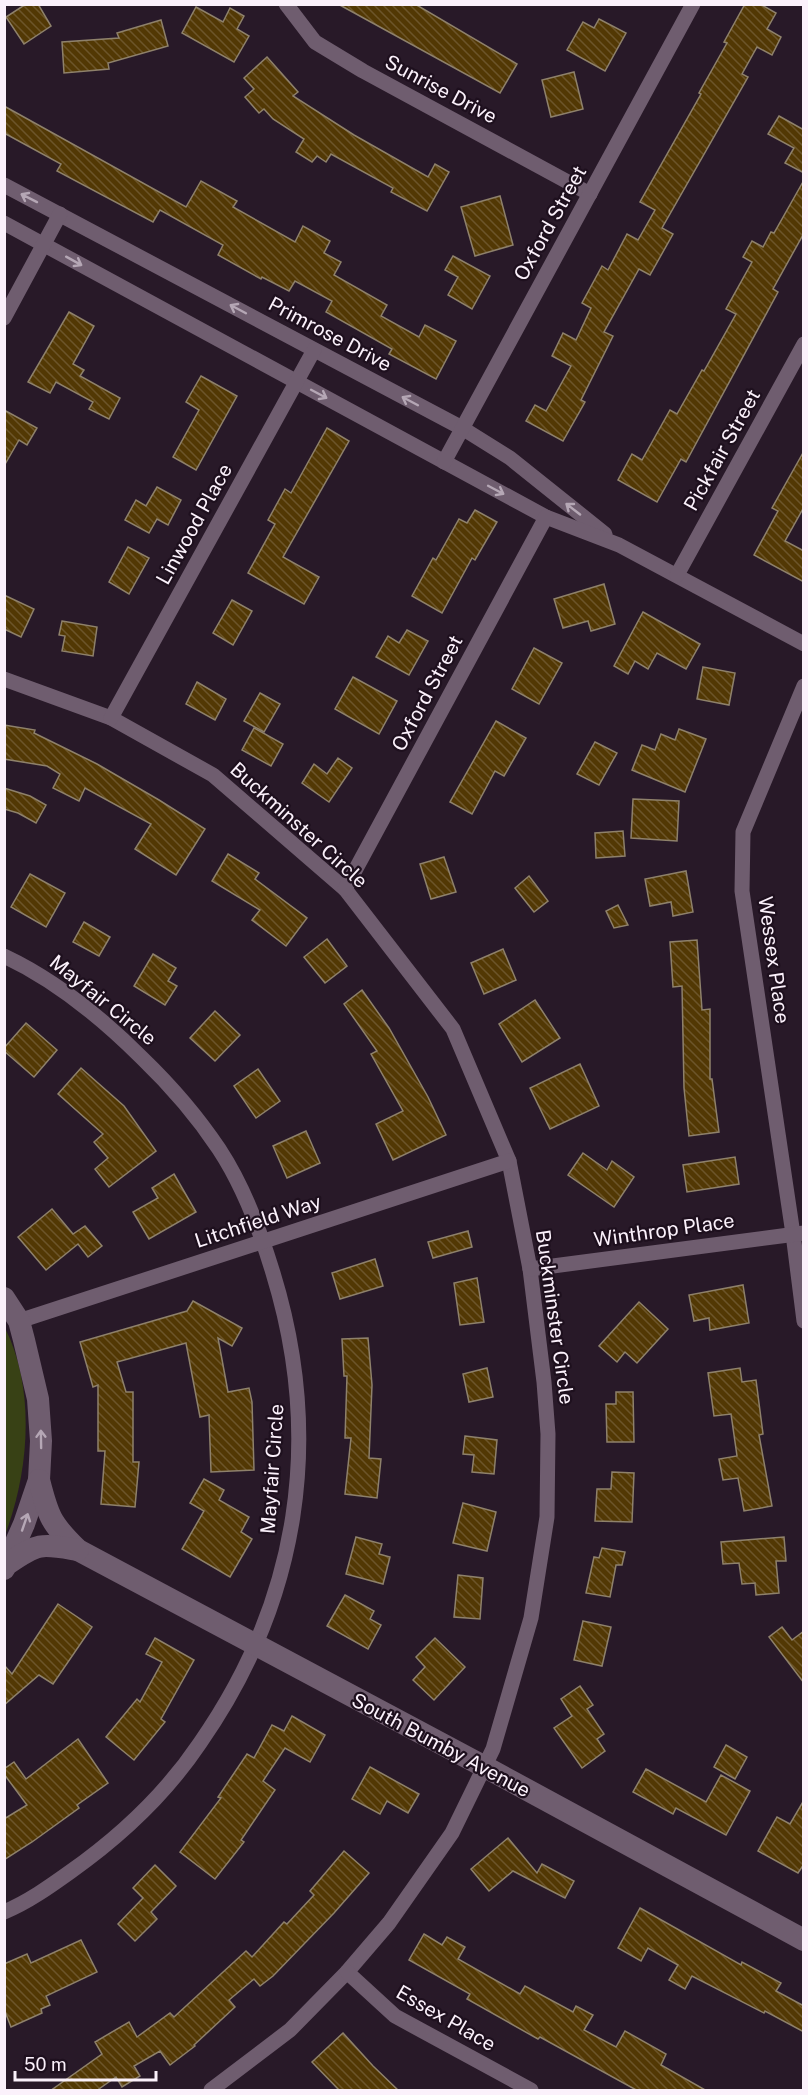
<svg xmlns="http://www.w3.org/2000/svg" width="808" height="2095" font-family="'Public Sans',sans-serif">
  <defs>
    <pattern id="building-back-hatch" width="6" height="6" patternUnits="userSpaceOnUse" patternTransform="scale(1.5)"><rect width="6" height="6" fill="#523804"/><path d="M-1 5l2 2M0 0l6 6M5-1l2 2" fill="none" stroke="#6c552a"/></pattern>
  </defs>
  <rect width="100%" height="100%" fill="#281928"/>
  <!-- green -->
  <path fill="#384115" d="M5 1328C36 1390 29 1472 5 1535Z"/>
  <!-- building -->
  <g fill="url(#building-back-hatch)" stroke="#8e816b" stroke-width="1.5">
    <polygon points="26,4 38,4 51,26 24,44 6,17"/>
    <polygon points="338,4 415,4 517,64 500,93"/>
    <polygon points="745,4 760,4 776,13 767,29 781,37 772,55 757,47 742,74 748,77 662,228 673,234 650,275 639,269 604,332 613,336 581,400 585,402 563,441 526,421 535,405 546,411 571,366 552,356 563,333 576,340 591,308 582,303 602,266 608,270 627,234 638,240 655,210 640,202 701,94 699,93 727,43 724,42"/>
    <polygon points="196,7 223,22 230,8 244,16 237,29 249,36 234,62 182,33"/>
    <polygon points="599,19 626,33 605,71 567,50 583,22 594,28"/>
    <polygon points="161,20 168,46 108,63 109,69 64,73 62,42 119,38 117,33"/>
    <polygon points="267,57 298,92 293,96 354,135 428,177 435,164 449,172 427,211 391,192 393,188 331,154 326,162 317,156 312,162 296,152 304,139 273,119 264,109 259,113 245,97 254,89 244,78"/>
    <polygon points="574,72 583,109 551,117 542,80"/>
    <polygon points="4,106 186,207 201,181 237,201 233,207 295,242 303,226 330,241 324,253 341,262 334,275 387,305 381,316 419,337 425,325 456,341 436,379 389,354 392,349 326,312 332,301 295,281 289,291 262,277 261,279 218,255 223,245 160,210 153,222 57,171 61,164 4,133"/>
    <polygon points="779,116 804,130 804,173 785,163 794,148 768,134"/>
    <polygon points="804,180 804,233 773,289 778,292 686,462 681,459 657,502 618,480 632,454 642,460 670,410 677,414 702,370 704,371 736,314 726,309 752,262 743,257 752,241 763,247 771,232 774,233"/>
    <polygon points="500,196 513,245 475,256 461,207"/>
    <polygon points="453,256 490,276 472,309 448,295 458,277 445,270"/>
    <polygon points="69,312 94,326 73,364 84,370 80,376 120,398 109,419 89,409 93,402 56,382 50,393 28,382"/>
    <polygon points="201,376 237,396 196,470 173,457 199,410 186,402"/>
    <polygon points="4,410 37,428 27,445 19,440 4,466"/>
    <polygon points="327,428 349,441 283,557 319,577 304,604 248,573 275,524 268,520 285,489 291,493"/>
    <polygon points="804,451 804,507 785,541 804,551 804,582 754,555 778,511 772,508"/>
    <polygon points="157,487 181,500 168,525 157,519 149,533 125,520 136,500 146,506"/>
    <polygon points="475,510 497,522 475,560 472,558 442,613 412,596 433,558 436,560 459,519 467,523"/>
    <polygon points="128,547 149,558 129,594 109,582"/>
    <polygon points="604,584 615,624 591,631 588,621 563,628 554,599"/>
    <polygon points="4,595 34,609 21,637 4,629"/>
    <polygon points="232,600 252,611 233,645 213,633"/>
    <polygon points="643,612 700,644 686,669 657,653 648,669 635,661 628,674 614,666"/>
    <polygon points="62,621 97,627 93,656 62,651 65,636 59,635"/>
    <polygon points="407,630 428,641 409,675 376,657 388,636 399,643"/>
    <polygon points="534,648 562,663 539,704 512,689"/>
    <polygon points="703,667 735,673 729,705 697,699"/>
    <polygon points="353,677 397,701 379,734 335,709"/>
    <polygon points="197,682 226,699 215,720 186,704"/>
    <polygon points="260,693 280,704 264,732 244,721"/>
    <polygon points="496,721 526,738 504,776 495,771 472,814 450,802"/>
    <polygon points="4,725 35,730 34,733 97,764 159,800 205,829 176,875 135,849 151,824 85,788 79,801 53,788 60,774 47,766 4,759"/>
    <polygon points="254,728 283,744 271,766 242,750"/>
    <polygon points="679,729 706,739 685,792 632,770 642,745 655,750 661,734 675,740"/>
    <polygon points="595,742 617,753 599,785 577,774"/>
    <polygon points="338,758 352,768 329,802 302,783 314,764 327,774"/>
    <polygon points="4,788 30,796 46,805 36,823 18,813 4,809"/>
    <polygon points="633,799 679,801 677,841 631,838"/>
    <polygon points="623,831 625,856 596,858 595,833"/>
    <polygon points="228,854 259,873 255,879 307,918 286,946 252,920 260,910 212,881"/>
    <polygon points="444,857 456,892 431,899 420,864"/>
    <polygon points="686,871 693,912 673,916 671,902 650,906 645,879"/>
    <polygon points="30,874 65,893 46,927 11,907"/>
    <polygon points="529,876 548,901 534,912 515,888"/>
    <polygon points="618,905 628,925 614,928 606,911"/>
    <polygon points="84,922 110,937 99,956 73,942"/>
    <polygon points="327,939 347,966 325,983 304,957"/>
    <polygon points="697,940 702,1010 710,1009 710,1079 712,1079 719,1132 689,1136 684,1088 682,986 673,987 670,942"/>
    <polygon points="503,949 516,980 484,994 471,963"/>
    <polygon points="153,954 176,968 168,981 177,986 165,1005 134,986"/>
    <polygon points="362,990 389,1028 428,1097 446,1135 393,1160 376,1124 403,1111 371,1054 377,1051 344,1004"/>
    <polygon points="535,1000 560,1038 522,1062 499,1024"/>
    <polygon points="215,1011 240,1035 215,1061 190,1038"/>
    <polygon points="26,1023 57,1050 34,1077 4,1051 4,1048"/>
    <polygon points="580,1064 599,1106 550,1129 530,1088"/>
    <polygon points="81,1068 124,1106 156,1151 109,1187 95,1169 108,1158 94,1142 103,1134 58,1094"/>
    <polygon points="258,1069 280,1101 256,1118 234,1086"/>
    <polygon points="306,1131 320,1163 287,1178 273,1146"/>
    <polygon points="583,1153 607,1170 612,1161 634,1177 614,1207 568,1175"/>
    <polygon points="735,1157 739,1184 687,1192 683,1165"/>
    <polygon points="174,1174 196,1212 149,1239 133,1212 158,1198 152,1188"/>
    <polygon points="52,1209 73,1234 85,1226 102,1246 88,1257 78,1244 46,1270 18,1237"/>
    <polygon points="468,1231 472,1247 433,1258 428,1242"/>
    <polygon points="375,1259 383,1286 340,1299 332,1273"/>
    <polygon points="477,1278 484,1322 460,1325 454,1283"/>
    <polygon points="743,1285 749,1323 710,1330 709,1318 694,1321 689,1295"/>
    <polygon points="193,1301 242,1328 232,1346 218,1338 228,1392 249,1388 252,1402 254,1470 211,1472 209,1415 200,1417 186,1343 117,1362 126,1392 133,1392 133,1462 139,1462 135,1507 101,1504 105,1451 98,1451 98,1385 93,1387 80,1342 187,1311"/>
    <polygon points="639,1302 668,1329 637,1363 625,1352 617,1362 599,1346"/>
    <polygon points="368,1338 372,1385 369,1458 381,1459 377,1498 345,1494 351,1438 345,1438 347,1376 344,1376 342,1339"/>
    <polygon points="487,1368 493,1397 469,1402 463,1374"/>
    <polygon points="740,1368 742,1382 756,1380 763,1434 759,1435 772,1506 744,1511 738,1478 723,1480 719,1459 737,1456 731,1414 714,1416 708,1373"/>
    <polygon points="616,1392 633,1392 634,1442 607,1442 606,1404 616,1404"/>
    <polygon points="465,1436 497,1440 494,1474 472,1472 474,1455 463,1454"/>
    <polygon points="612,1472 634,1473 632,1522 595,1521 597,1489 611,1489"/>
    <polygon points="204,1479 224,1490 219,1500 249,1517 241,1532 252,1539 230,1577 182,1549 204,1511 190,1503"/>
    <polygon points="463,1503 496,1512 487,1551 453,1543"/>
    <polygon points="356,1537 382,1544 379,1554 390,1557 383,1584 346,1574"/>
    <polygon points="784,1537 786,1561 776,1561 779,1593 756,1595 755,1583 742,1584 739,1563 723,1564 721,1542"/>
    <polygon points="602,1548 625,1552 622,1565 616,1565 610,1597 586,1593 594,1557 599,1558"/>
    <polygon points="458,1575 483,1578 480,1619 454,1617"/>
    <polygon points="345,1595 374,1611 370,1619 381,1625 368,1649 327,1626"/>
    <polygon points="58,1604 92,1627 53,1684 39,1675 4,1705 4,1665 12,1674"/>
    <polygon points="583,1621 611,1627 602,1666 574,1660"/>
    <polygon points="782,1627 792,1640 804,1631 804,1683 769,1637"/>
    <polygon points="155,1638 194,1660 161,1719 165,1722 134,1760 106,1737 137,1699 140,1702 162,1662 146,1654"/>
    <polygon points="435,1638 465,1667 434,1700 413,1680 425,1667 416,1657"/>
    <polygon points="580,1686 593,1705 587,1709 604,1734 597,1739 605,1751 582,1768 554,1728 572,1716 561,1699"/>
    <polygon points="292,1716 325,1735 310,1762 285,1748 263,1781 275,1790 241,1840 244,1842 215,1879 180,1852 221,1798 218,1797 247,1754 254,1758 272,1725 284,1731"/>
    <polygon points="78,1739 108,1783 77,1805 79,1808 32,1842 4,1860 4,1819 27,1805 4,1774 4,1769 14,1762 26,1779"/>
    <polygon points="726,1745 747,1757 735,1779 714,1767"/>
    <polygon points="370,1767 419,1794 408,1813 387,1801 380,1814 352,1799"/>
    <polygon points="646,1769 706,1802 721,1775 750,1791 726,1835 676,1808 673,1814 633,1792"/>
    <polygon points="804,1800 804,1864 798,1873 758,1851 777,1817 790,1824"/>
    <polygon points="508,1838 537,1873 542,1864 574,1881 565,1898 513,1871 489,1891 471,1869"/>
    <polygon points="344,1851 369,1873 334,1913 273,1976 260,1986 254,1979 229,2000 235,2007 194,2045 195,2046 170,2065 160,2051 134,2066 140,2076 122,2087 116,2077 96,2091 50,2091 102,2054 95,2042 129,2022 137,2037 170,2013 174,2017 246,1951 252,1957 284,1922 287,1924 314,1895 310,1891"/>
    <polygon points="155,1865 176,1886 151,1912 157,1919 135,1941 118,1924 143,1898 133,1888"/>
    <polygon points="640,1908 741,1965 742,1962 781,1983 776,1991 804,2006 804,2032 765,2011 764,2013 692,1976 685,1989 669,1980 678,1965 648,1948 641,1961 618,1948"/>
    <polygon points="424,1934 442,1945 447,1937 465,1947 458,1959 520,1994 525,1986 573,2012 576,2006 593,2015 584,2030 616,2047 625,2031 666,2054 661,2065 707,2091 638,2091 540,2037 538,2039 467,1999 470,1994 409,1960"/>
    <polygon points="81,1940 97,1972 46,1996 50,2005 41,2009 42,2013 11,2027 4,2009 4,1964 27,1954 31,1963"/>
    <polygon points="343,2033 373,2066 399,2091 340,2091 312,2062"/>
  </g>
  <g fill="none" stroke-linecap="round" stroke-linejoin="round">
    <!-- street -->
    <g stroke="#6f5d6f" stroke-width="15">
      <polyline points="286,4 315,42 363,71 590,194"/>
      <polyline points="4,185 462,428 510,458 605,534"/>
      <polyline points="4,223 546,517 619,545 804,644"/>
      <polyline points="4,318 60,214"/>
      <polyline points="444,462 693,4"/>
      <polyline points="677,575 804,344"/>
      <polyline points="4,679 111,718 213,775 345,889 453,1029 509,1161 530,1269 544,1382 548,1434 547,1517 531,1618 493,1749 452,1833 389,1923 347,1972 290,2030 211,2090"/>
      <polyline points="804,686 743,832 742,891 793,1234 804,1321"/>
      <polyline points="111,718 314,350"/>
      <polyline points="345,889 546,517"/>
      <path d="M4 956C57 981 101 1017 142 1058 170 1085 197 1116 219 1149 244 1187 260 1230 273 1273 324 1439 299 1601 200 1743 165 1795 121 1836 70 1872 49 1887 28 1902 4 1912"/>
      <polyline points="530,1269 804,1233"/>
      <polyline points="19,1321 509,1161"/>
      <polyline points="347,1972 395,2016 531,2090"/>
    </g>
    <!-- secondary -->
    <g stroke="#6f5d6f" stroke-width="22">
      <polyline points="4,1298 19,1321 24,1340 38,1399 41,1441 39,1480 24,1524 4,1569"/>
      <path d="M39 1480C48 1516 51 1524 78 1550L485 1767 804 1940"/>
      <path d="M9 1563C39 1542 42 1544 78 1550"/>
    </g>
  </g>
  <!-- one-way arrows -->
  <defs><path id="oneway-shaft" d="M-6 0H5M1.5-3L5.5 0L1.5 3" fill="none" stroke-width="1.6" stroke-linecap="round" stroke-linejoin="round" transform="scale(1.5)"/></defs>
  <g stroke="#b5a7b5">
    <use href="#oneway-shaft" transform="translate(29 198) rotate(-153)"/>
    <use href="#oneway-shaft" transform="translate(74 261) rotate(29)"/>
    <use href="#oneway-shaft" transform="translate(238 309) rotate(-152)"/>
    <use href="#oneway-shaft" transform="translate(319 394) rotate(28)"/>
    <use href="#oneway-shaft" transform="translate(410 401) rotate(-152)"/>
    <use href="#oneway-shaft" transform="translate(496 490) rotate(28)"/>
    <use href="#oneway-shaft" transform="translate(573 509) rotate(-142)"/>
    <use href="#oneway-shaft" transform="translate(41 1439) rotate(-91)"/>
    <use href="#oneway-shaft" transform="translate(25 1522) rotate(-71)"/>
  </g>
  <g text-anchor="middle" stroke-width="4.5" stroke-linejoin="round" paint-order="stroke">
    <!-- street labels -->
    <g font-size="20" fill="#fbf1fb" stroke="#1e101e">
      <text transform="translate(441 89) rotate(28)" y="7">Sunrise Drive</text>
      <text transform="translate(550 223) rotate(-61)" y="7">Oxford Street</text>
      <text transform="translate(330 334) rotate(28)" y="7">Primrose Drive</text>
      <text transform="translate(722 450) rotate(-61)" y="7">Pickfair Street</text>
      <text transform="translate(194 524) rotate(-61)" y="7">Linwood Place</text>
      <text transform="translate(427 693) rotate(-62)" y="7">Oxford Street</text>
      <text transform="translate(299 825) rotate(42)" y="7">Buckminster Circle</text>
      <text transform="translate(774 960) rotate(82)" y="7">Wessex Place</text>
      <text transform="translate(103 1000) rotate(39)" y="7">Mayfair Circle</text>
      <text transform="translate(258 1221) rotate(-18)" y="7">Litchfield Way</text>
      <text transform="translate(664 1230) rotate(-8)" y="7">Winthrop Place</text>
      <text transform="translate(555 1317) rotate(82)" y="7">Buckminster Circle</text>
      <text transform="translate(272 1469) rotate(-86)" y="7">Mayfair Circle</text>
      <text transform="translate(441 1745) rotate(28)" y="7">South Bumby Avenue</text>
      <text transform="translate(446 2018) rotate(30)" y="7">Essex Place</text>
    </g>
  </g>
  <!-- border -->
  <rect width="808" height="2095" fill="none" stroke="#fbf1fb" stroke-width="12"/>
  <!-- scale -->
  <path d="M15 2071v9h141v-9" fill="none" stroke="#fbf1fb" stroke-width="3"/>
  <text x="24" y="2071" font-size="18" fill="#fbf1fb" stroke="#1e101e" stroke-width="4.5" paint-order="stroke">50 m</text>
</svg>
